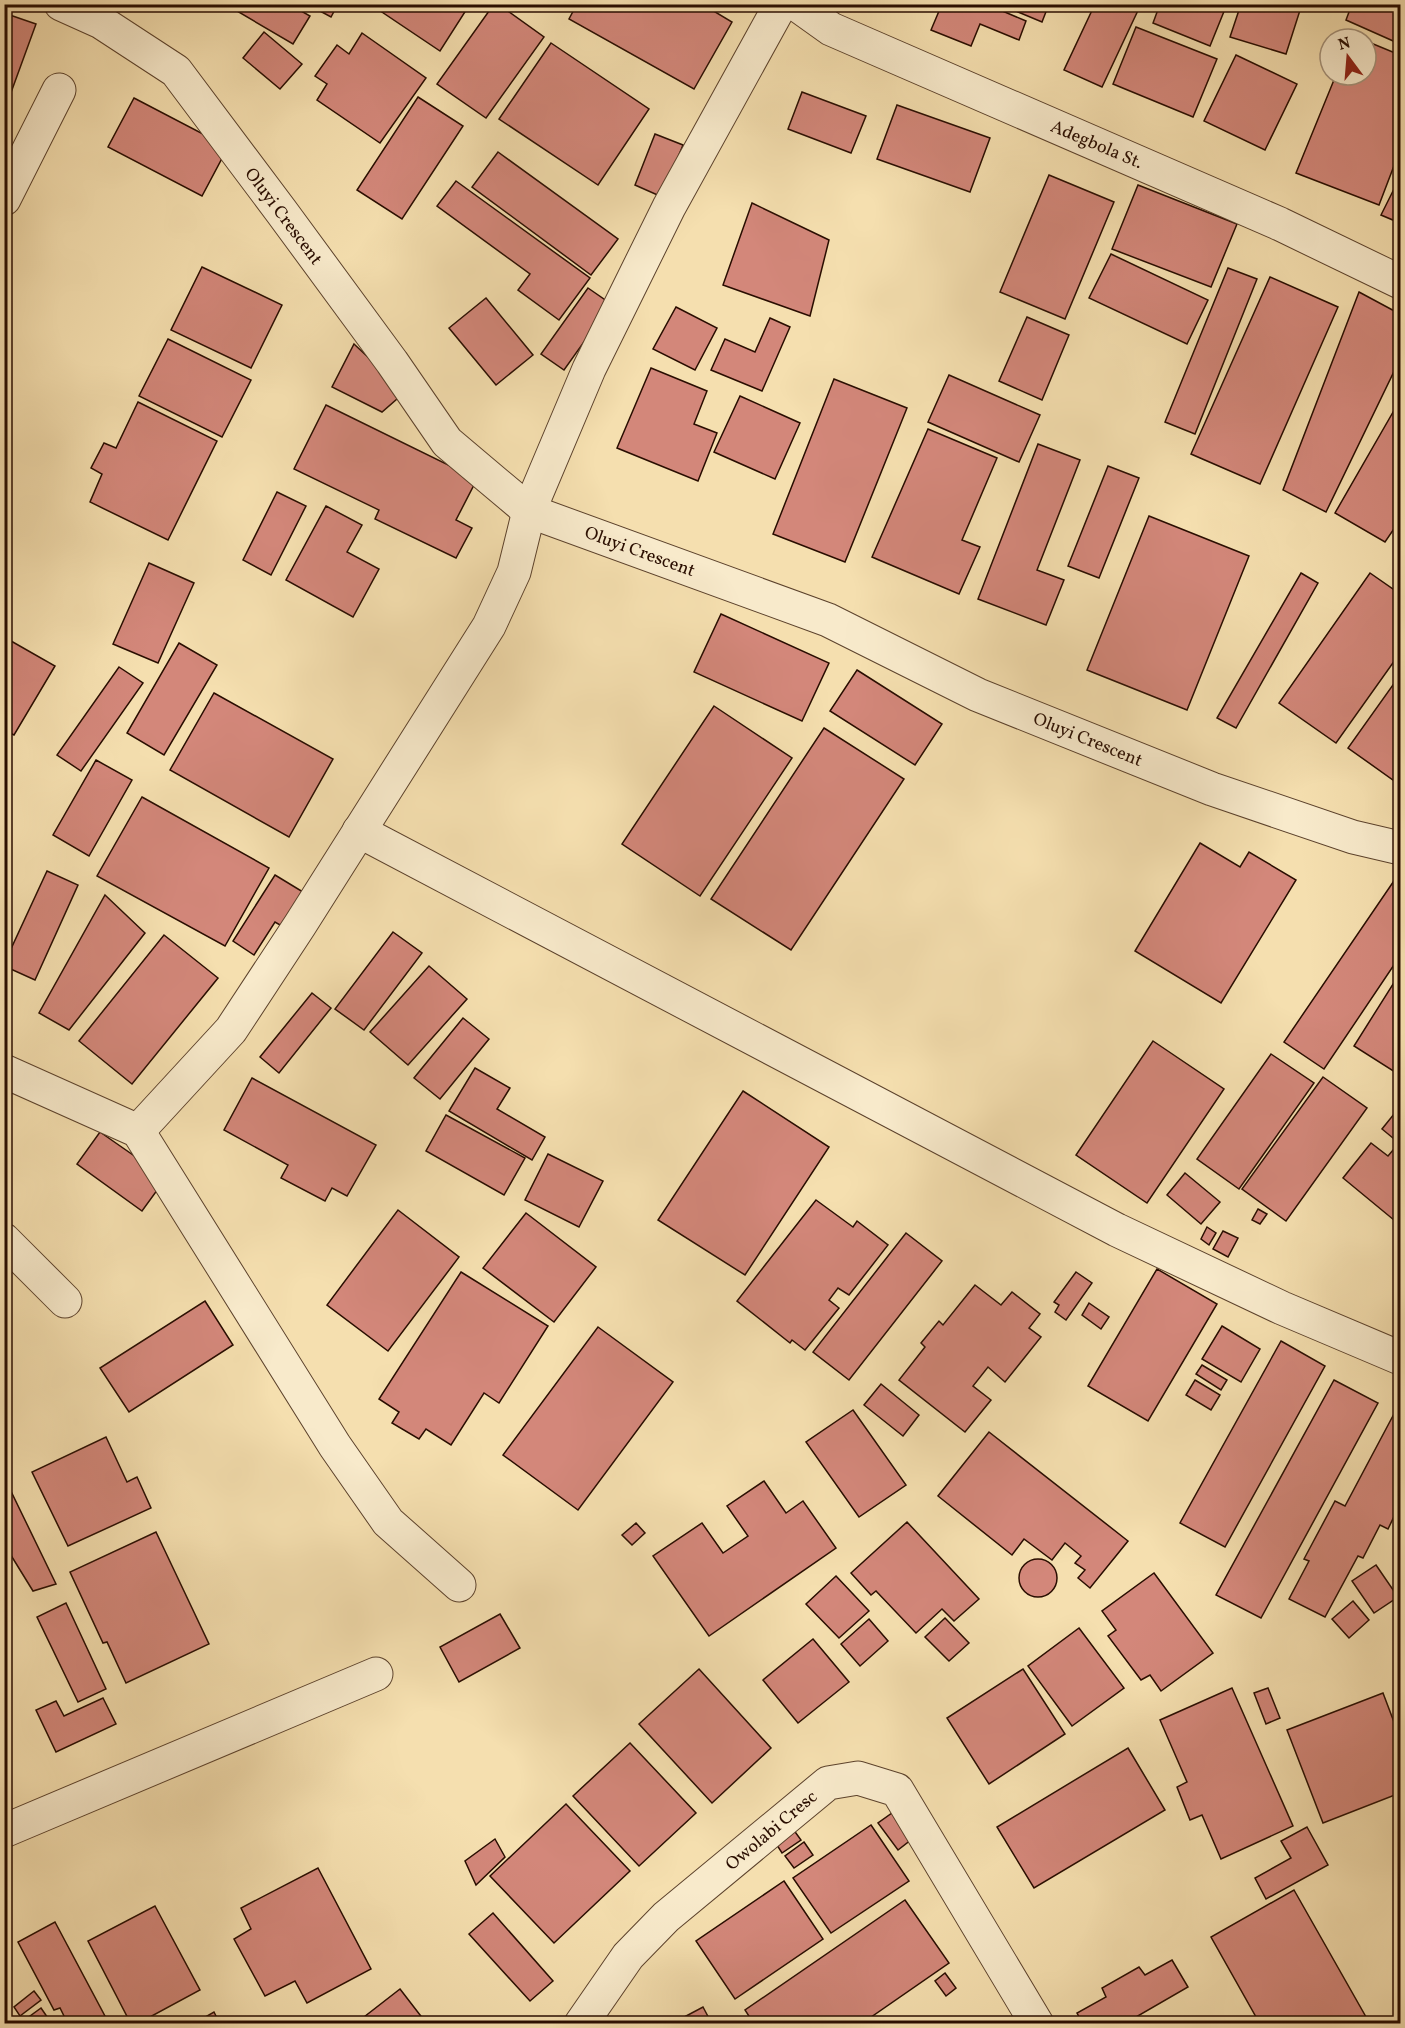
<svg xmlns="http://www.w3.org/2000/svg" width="1405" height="2028" font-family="Vollkorn,serif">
  <rect width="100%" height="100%" fill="#f5dfaf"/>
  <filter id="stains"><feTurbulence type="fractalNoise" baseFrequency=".00333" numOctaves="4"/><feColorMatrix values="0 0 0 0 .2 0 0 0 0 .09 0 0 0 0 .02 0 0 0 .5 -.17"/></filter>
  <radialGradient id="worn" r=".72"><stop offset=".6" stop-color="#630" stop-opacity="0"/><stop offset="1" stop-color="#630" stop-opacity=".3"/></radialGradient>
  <!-- building -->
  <g fill="#d3877a" stroke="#290d00" stroke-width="1.5">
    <polygon points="225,4 289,4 310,16 293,44"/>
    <polygon points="307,4 338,4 331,17"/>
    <polygon points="370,4 470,4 440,51"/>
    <polygon points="494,4 498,4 544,37 486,118 437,84"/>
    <polygon points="577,4 702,4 732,22 694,89 569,19"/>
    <polygon points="942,4 986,4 1026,21 1019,40 980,24 971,46 931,30"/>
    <polygon points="999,4 1049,4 1042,22"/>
    <polygon points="1095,4 1141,4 1102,87 1064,70"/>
    <polygon points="1160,4 1227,4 1210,46 1153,23"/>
    <polygon points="1241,4 1302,4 1286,54 1230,37"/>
    <polygon points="1352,4 1400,4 1400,44 1346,20"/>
    <polygon points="4,13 36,24 5,109 4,109"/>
    <polygon points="1136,27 1217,59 1193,117 1113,84"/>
    <polygon points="264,32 302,64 280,89 243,58"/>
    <polygon points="362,33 426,78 380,143 317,100 327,84 315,76 337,45 349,54"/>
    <polygon points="1366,41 1400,55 1400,150 1379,205 1296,173 1336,75 1366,75"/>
    <polygon points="551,43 649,109 598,185 499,119"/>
    <polygon points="1236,55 1297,84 1265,150 1204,121"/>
    <polygon points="802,92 866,116 851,153 788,129"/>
    <polygon points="418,97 463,126 402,219 357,190"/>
    <polygon points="134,98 228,147 202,196 108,147"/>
    <polygon points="897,105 990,138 970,192 877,159"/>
    <polygon points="655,134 683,145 662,197 635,185"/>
    <polygon points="498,152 618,239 591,275 472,187"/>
    <polygon points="1049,175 1114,202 1065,319 1000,292"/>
    <polygon points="1399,179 1400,179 1400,223 1381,215"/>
    <polygon points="456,181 590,278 559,320 518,290 530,274 437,206"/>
    <polygon points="1138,185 1237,224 1211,287 1112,249"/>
    <polygon points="752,203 829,240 810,316 723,285"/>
    <polygon points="1111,254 1208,300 1187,344 1089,298"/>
    <polygon points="202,267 282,305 251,368 171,330"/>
    <polygon points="1228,268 1257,279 1195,434 1165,422"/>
    <polygon points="1270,277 1338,307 1260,484 1191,454"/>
    <polygon points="588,288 611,304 564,370 541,354"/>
    <polygon points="1359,292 1400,314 1400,359 1326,512 1283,490"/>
    <polygon points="486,298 533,355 496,385 449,328"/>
    <polygon points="676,307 717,328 695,370 653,349"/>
    <polygon points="1027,317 1069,335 1042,400 999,381"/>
    <polygon points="770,318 790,327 762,391 711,370 725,339 755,352"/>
    <polygon points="168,339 251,380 222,437 139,396"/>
    <polygon points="354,344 405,392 382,412 332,387"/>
    <polygon points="651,368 707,391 694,424 717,433 698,481 617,448"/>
    <polygon points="949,375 1040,415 1019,462 928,422"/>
    <polygon points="834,379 907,408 845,562 773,534"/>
    <polygon points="740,396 800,423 775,479 714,452"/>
    <polygon points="1400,400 1400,520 1385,542 1335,513"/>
    <polygon points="138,402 217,441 168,540 90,502 102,474 91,468 104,443 116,448"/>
    <polygon points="326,405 477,479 456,520 472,528 456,558 375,519 379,510 294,469"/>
    <polygon points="928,429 997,458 962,540 980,547 959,594 872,557"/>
    <polygon points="1038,444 1080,460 1037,570 1064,580 1046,625 978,599"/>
    <polygon points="1108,466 1139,478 1099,578 1068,566"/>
    <polygon points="277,492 306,506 271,575 243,560"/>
    <polygon points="326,506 362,525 347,552 379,569 353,617 286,580"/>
    <polygon points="1149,516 1249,556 1187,710 1087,670"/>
    <polygon points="149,563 194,583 158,663 113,644"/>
    <polygon points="1301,573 1318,583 1236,728 1217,718"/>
    <polygon points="1370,573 1400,594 1400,653 1336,743 1279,703"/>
    <polygon points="721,614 829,663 802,721 694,672"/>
    <polygon points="4,637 55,666 14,735 4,730"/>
    <polygon points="179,643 217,665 164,755 127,733"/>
    <polygon points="119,667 143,683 81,771 57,755"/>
    <polygon points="857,670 942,724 915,765 830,711"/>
    <polygon points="1400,675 1400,785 1348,748"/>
    <polygon points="214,693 333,759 289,837 170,770"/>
    <polygon points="714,706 792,758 700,896 622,844"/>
    <polygon points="824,728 904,779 791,950 711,899"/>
    <polygon points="96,760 132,780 89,856 53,835"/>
    <polygon points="142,797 269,868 225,946 97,876"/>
    <polygon points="1200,843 1240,867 1249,852 1296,880 1221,1003 1135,951"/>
    <polygon points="47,871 78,885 35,980 4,966 4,964"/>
    <polygon points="1400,872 1400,956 1324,1069 1284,1042"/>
    <polygon points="275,875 308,895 287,929 275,922 254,955 233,941"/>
    <polygon points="105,895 145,933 69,1030 39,1013"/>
    <polygon points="393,932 422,953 364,1030 335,1009"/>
    <polygon points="164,935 218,978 132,1084 79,1041"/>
    <polygon points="429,966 467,999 408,1065 370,1032"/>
    <polygon points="1400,973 1400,1070 1398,1074 1354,1046"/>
    <polygon points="312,993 331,1008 279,1073 260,1057"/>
    <polygon points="463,1018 489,1039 440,1099 414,1078"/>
    <polygon points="1153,1041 1224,1089 1147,1203 1076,1155"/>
    <polygon points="1271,1054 1314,1083 1239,1189 1197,1159"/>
    <polygon points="475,1068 510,1088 497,1109 545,1137 532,1160 449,1111"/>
    <polygon points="1323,1077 1367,1108 1286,1221 1242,1189"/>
    <polygon points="252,1078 376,1145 347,1196 332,1188 325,1201 281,1178 288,1165 224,1130"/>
    <polygon points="743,1091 829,1147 745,1275 658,1220"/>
    <polygon points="1394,1114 1400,1120 1400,1225 1343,1178 1371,1143 1388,1156 1399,1143 1382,1129"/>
    <polygon points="446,1115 525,1158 504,1195 426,1151"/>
    <polygon points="100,1132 166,1178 142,1211 77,1164"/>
    <polygon points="548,1154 603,1181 579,1227 525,1200"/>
    <polygon points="1185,1173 1220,1202 1201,1224 1167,1195"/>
    <polygon points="816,1200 853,1227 857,1221 888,1245 849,1295 838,1288 829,1300 839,1308 805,1350 792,1340 790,1343 737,1301"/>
    <polygon points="1258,1209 1267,1214 1260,1224 1252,1220"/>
    <polygon points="398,1210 459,1257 388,1351 327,1305"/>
    <polygon points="526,1213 596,1267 554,1322 483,1268"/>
    <polygon points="1207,1227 1216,1233 1209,1245 1201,1239"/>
    <polygon points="1223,1231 1238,1238 1228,1257 1213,1249"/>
    <polygon points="906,1233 942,1261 849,1380 813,1352"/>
    <polygon points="1157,1269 1217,1304 1148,1421 1088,1386"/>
    <polygon points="461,1272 548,1326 499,1403 484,1393 451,1445 426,1429 419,1439 392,1423 399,1412 379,1399"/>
    <polygon points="1076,1272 1092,1283 1066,1320 1055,1312 1059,1305 1054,1302"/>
    <polygon points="975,1285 1001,1305 1012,1292 1040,1314 1029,1328 1041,1337 1005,1382 988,1367 973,1386 991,1400 965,1432 899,1380 925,1347 921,1343 939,1321 943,1325"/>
    <polygon points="205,1301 233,1345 129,1412 100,1368"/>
    <polygon points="1089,1303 1109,1317 1101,1329 1082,1315"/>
    <polygon points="1222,1326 1260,1349 1241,1382 1202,1359"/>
    <polygon points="598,1327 673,1382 578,1510 503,1455"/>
    <polygon points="1281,1341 1325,1366 1225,1547 1180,1523"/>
    <polygon points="1202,1365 1227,1380 1221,1390 1196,1374"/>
    <polygon points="1195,1380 1220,1395 1211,1410 1186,1395"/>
    <polygon points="1334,1380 1378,1403 1261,1618 1216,1595"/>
    <polygon points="881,1384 919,1415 903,1436 864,1405"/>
    <polygon points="853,1410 906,1485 859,1517 806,1442"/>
    <polygon points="1395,1412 1400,1415 1400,1504 1388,1529 1380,1525 1363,1558 1358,1556 1325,1617 1289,1599 1309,1561 1304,1559 1335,1501 1345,1506"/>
    <polygon points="989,1432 1128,1541 1090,1588 1078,1578 1085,1570 1075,1563 1081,1556 1065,1543 1052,1560 1024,1539 1012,1555 938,1496"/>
    <polygon points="106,1437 127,1482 137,1477 151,1508 68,1546 32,1472"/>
    <polygon points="6,1481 56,1584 33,1591 4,1544 4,1482"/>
    <polygon points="764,1481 786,1513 803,1501 836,1548 709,1636 653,1556 702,1523 723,1553 748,1536 727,1506"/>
    <polygon points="907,1522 979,1599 954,1621 942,1609 916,1633 876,1591 871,1595 851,1573"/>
    <polygon points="636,1523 645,1533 632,1545 622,1535"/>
    <polygon points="156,1532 209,1644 126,1683 107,1642 103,1643 70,1572"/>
    <circle cx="1038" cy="1578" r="19"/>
    <polygon points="1376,1565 1398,1597 1374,1613 1352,1581"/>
    <polygon points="1154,1573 1213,1653 1161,1691 1150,1675 1141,1680 1108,1636 1116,1630 1102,1611"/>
    <polygon points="836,1576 869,1611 839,1638 806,1604"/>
    <polygon points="1353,1601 1369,1620 1349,1638 1332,1619"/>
    <polygon points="66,1603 106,1689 78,1702 37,1617"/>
    <polygon points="500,1614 520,1648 459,1682 440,1647"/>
    <polygon points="945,1618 969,1643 949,1661 925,1637"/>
    <polygon points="869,1619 888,1641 860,1666 841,1644"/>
    <polygon points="1079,1628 1124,1688 1072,1726 1028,1666"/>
    <polygon points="813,1639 849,1682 798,1723 763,1680"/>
    <polygon points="699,1669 771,1748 712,1803 639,1724"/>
    <polygon points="1023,1669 1065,1734 989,1784 947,1718"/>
    <polygon points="1232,1688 1293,1826 1221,1859 1202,1815 1190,1820 1177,1787 1187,1782 1160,1720"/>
    <polygon points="1268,1688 1280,1718 1266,1724 1254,1693"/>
    <polygon points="1383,1693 1400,1738 1400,1793 1323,1823 1287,1730"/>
    <polygon points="103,1698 116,1724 56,1752 36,1710 56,1701 64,1716"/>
    <polygon points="630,1743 696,1813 639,1866 573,1796"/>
    <polygon points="1128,1748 1165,1810 1034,1888 997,1827"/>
    <polygon points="566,1804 630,1871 554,1943 490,1876"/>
    <polygon points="892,1813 912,1839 898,1850 878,1823"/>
    <polygon points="871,1825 909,1881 831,1933 793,1878"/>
    <polygon points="1307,1827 1328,1865 1266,1899 1255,1878 1291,1858 1281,1841"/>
    <polygon points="793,1829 801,1840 782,1853 775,1842"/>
    <polygon points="495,1839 505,1857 476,1885 465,1861"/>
    <polygon points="804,1842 813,1855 794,1868 785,1856"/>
    <polygon points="318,1868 371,1969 307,2003 295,1981 265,1996 234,1939 251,1929 241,1908"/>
    <polygon points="784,1881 823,1939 735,1999 696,1941"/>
    <polygon points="1294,1890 1370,2024 1260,2024 1211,1937"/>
    <polygon points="905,1900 949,1963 861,2024 754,2024 745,2010"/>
    <polygon points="155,1906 200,1990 137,2024 131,2024 88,1941"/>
    <polygon points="493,1913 553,1981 530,2001 469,1934"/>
    <polygon points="55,1922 106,2018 95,2024 93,2024 91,2021 86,2024 68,2024 60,2008 54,2010 18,1942"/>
    <polygon points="1172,1960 1188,1987 1124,2024 1083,2024 1077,2013 1106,1997 1102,1988 1139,1967 1145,1975"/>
    <polygon points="945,1973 956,1988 946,1996 935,1981"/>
    <polygon points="400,1989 427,2024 355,2024"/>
    <polygon points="34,1991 41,2000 20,2016 14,2007"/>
    <polygon points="703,2007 712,2024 671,2024"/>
    <polygon points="41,2008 52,2024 29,2024 26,2019"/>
    <polygon points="214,2012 220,2024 193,2024"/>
  </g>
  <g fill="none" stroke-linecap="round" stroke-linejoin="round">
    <defs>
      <g id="minor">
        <polyline points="61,4 101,22 176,71 281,211 392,362 447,442 529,511 828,620 978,695 1212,789 1353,837 1400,848"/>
        <polyline points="796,4 831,29 1280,224 1400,282"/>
        <polyline points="4,199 59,90"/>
        <polyline points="359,831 1117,1230 1282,1308 1400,1358"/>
        <polyline points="4,1071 138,1131 335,1446 388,1522 459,1585"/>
        <polyline points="138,1131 231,1030 300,925 489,626 514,572 529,511 589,369 669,207 781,4"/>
        <polyline points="4,1240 65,1301"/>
        <polyline points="4,1831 376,1674"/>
        <polyline points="581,2024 628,1956 666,1917 828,1783 858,1778 897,1790 1037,2024"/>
      </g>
    </defs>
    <!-- minor casing -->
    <use href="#minor" stroke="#5c422c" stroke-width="35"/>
    <!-- minor -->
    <use href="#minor" stroke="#f8eacb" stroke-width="33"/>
  </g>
  <g text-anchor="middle" stroke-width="4.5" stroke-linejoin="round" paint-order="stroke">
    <!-- street labels -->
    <g font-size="18" fill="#290d00" stroke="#f8eacb">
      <text transform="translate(1097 144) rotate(23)" y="6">Adegbola St.</text>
      <text transform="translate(284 216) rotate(53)" y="6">Oluyi Crescent</text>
      <text transform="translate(640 551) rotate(20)" y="6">Oluyi Crescent</text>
      <text transform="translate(1088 739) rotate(22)" y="6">Oluyi Crescent</text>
      <text transform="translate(771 1830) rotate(-40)" y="6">Owolabi Cresc</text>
    </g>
  </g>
  <!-- margin -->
  <rect width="1405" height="2028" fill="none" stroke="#f5dfaf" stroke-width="24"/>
  <rect x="6" y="6" width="1393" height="2016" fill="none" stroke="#290d00" stroke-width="3"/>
  <rect x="12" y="12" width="1381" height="2004" fill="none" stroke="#290d00" stroke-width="1.5"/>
  <!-- north arrow -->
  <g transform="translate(1348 57) rotate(344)"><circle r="28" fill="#f8eacb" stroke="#a5927a" stroke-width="1.5"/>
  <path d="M0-4.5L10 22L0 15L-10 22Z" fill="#8f2418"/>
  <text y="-9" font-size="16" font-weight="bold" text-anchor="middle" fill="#290d00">N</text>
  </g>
  <rect width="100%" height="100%" filter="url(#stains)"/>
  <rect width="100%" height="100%" fill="url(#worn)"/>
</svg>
